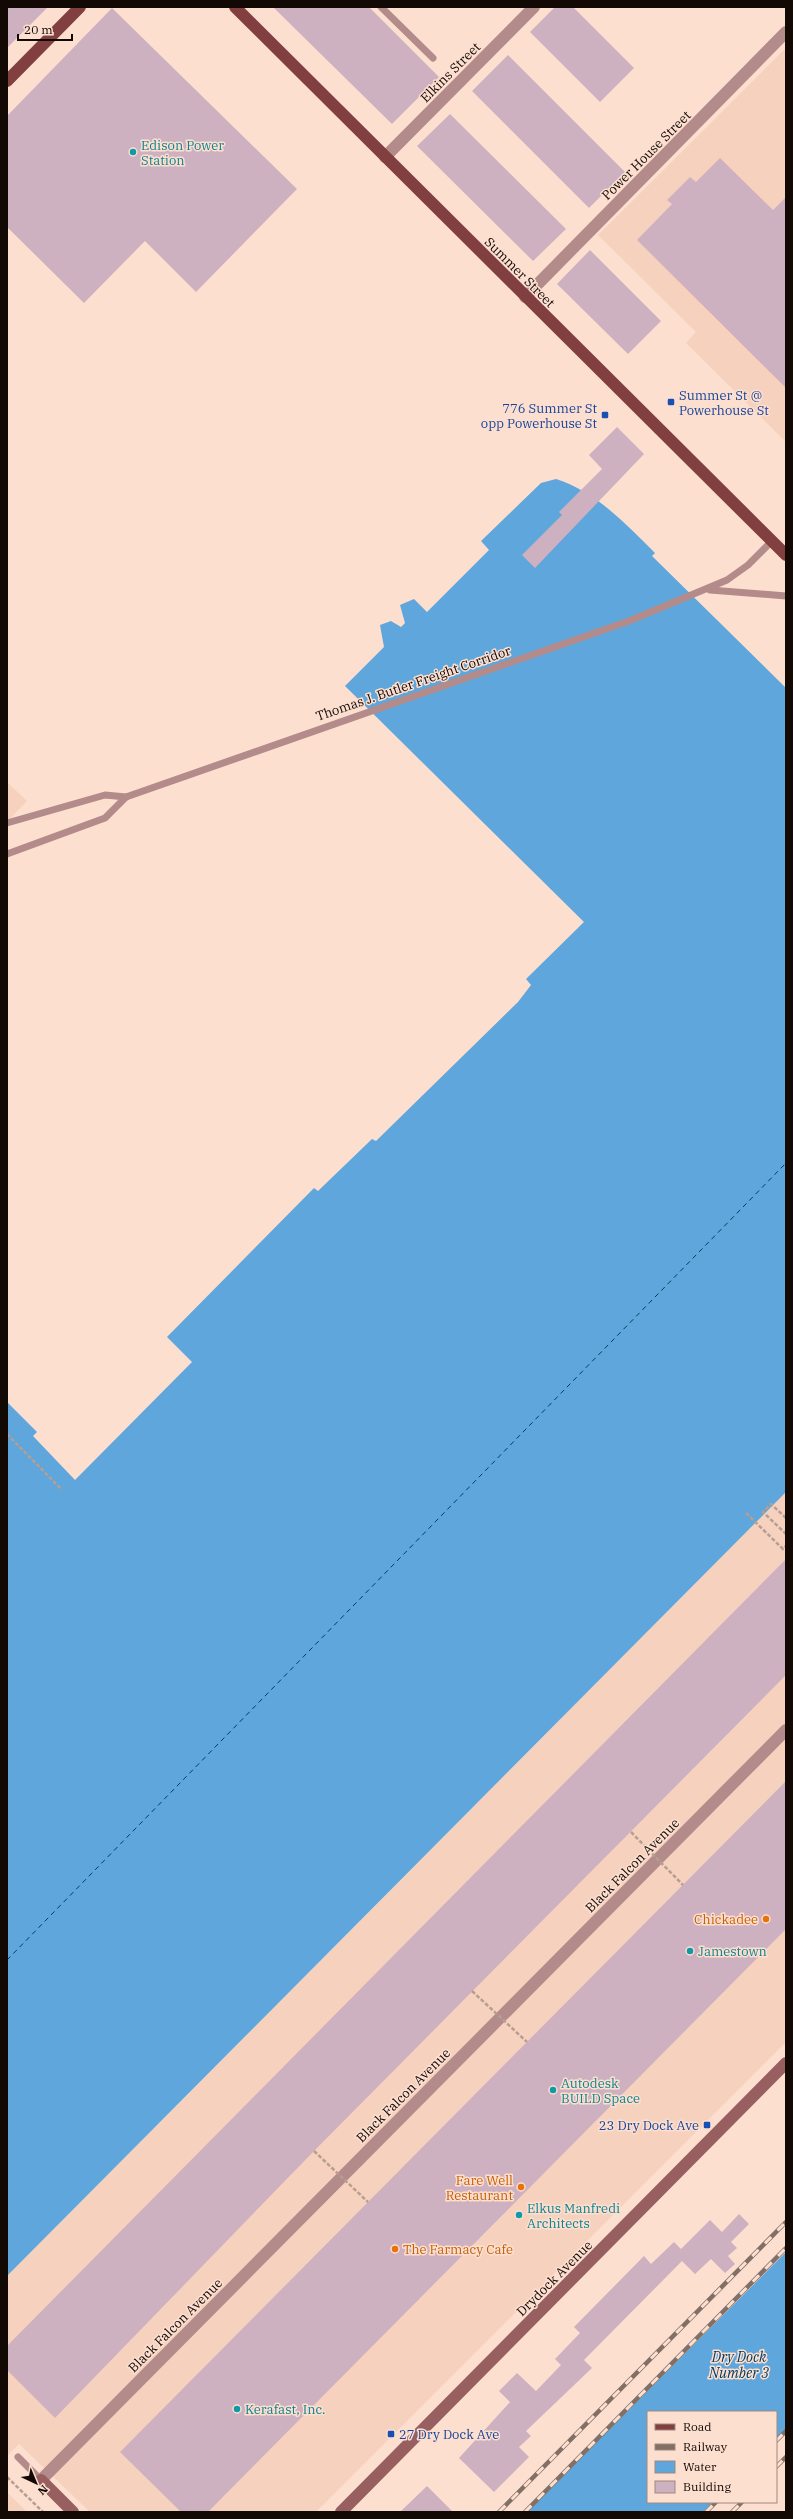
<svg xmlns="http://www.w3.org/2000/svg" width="793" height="2519" font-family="'IBM Plex Serif',serif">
  <rect width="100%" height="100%" fill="#fddfd0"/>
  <!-- built -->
  <g fill="#f6d1be">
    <polygon points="786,48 786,442 686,343 696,332 598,235"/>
    <polygon points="7,782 27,801 7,822"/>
    <polygon points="786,1492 786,2042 316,2512 90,2512 19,2444 7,2456 7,2276"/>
    <polygon points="7,2492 27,2512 7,2512"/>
  </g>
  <!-- water -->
  <g fill="#5ea6db">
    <path d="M556 479C595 491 626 524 655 553L652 556 786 688V1492L7 2276V1402L37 1432 33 1436 75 1480 192 1362 167 1337 314 1188 318 1191 372 1139 376 1141 518 1002 531 985 526 979 584 922 345 686 384 647 380 625 391 621 401 627 405 623 400 605 414 599 427 612 489 550 481 541 541 483Z"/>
    <polygon points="786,2252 786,2430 776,2440 776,2412 648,2412 648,2502 713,2502 703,2512 527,2512"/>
  </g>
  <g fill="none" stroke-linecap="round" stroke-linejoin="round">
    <!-- ferry -->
    <polyline stroke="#023d60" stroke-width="1" stroke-dasharray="5 4" stroke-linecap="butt" points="7,1960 786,1163"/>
  </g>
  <!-- building -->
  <g fill="#ceb1c0">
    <polygon points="7,7 48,7 7,48"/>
    <polygon points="273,7 369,7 439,77 392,124"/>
    <polygon points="555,7 573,7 634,68 600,102 530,32"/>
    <polygon points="112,8 297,189 196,292 145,241 84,303 7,227 7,116"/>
    <polygon points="508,55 625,172 589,208 472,91"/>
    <polygon points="450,114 566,229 533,261 417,146"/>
    <polygon points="720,158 773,210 786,197 786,388 637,240 672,204 667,200 690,177 696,182"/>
    <polygon points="590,250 661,321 628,354 557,284"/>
    <polygon points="617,427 644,454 535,568 522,555 562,515 559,512 602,469 589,455"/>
    <polygon points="786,1559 786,1675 314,2151 55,2418 7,2370 7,2346"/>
    <polygon points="786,1781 786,1929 208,2512 181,2512 120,2452"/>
    <polygon points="739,2214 749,2224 731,2242 737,2248 728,2256 735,2264 725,2273 711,2259 695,2274 682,2261 584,2360 592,2368 526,2431 531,2436 519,2447 529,2457 494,2492 459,2458 510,2402 499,2391 517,2373 536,2391 561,2365 555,2359 580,2333 574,2327 644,2256 651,2264 674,2242 681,2249 710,2220 722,2232"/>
    <polygon points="427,2486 453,2512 400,2512 426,2487"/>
  </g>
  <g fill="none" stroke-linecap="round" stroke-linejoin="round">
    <!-- path -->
    <g stroke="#b69e92" stroke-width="2.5" stroke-dasharray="4 2" stroke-linecap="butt">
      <polyline points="7,1434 62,1490"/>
      <polyline points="746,1513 783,1549 786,1546"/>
      <polyline points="786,1518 771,1504 763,1512 786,1534"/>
      <polyline points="7,2477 43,2512"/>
    </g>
    <!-- lane -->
    <g stroke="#b38b8a" stroke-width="7">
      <polyline points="381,7 433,58"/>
      <polyline points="710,590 786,596"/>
      <polyline points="7,823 105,795 126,797"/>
      <polyline points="7,854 105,818 126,797 629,621 727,580 748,565 772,541"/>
      <polyline points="18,2457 41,2480"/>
    </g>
    <!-- street -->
    <g stroke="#b38b8a" stroke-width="12">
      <polyline points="385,157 534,7"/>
      <polyline points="525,297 786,32"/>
      <polyline points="41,2480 786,1730"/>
    </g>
    <!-- secondary -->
    <g stroke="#975f5f" stroke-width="12">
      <polyline points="41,2480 73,2512"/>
      <polyline points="341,2512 786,2063"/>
    </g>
    <!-- primary -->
    <g stroke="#813f40" stroke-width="12">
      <polyline points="235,7 786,555"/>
      <polyline points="7,81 80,7"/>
    </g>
    <defs>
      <g id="rail">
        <polyline points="776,2441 786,2431"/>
        <polyline points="776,2467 786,2457"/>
        <polyline points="499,2512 786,2222"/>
        <polyline points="525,2512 786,2248"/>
        <polyline points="706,2512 716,2502"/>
        <polyline points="732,2512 742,2502"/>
      </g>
    </defs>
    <!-- rail casing -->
    <use href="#rail" stroke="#826f66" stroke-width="4.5"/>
    <!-- rail -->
    <use href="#rail" stroke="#fddfd0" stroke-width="3" stroke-dasharray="9" stroke-linecap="butt"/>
    <!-- path-bridge -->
    <g stroke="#b69e92" stroke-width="2.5" stroke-dasharray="4 2" stroke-linecap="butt">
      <polyline points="631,1832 683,1885"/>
      <polyline points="472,1991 527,2042"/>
      <polyline points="314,2151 368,2202"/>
    </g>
  </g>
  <!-- markers -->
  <g fill="#0f9aa8" stroke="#fddfd0" stroke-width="1.5">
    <circle cx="133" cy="152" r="4"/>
    <circle cx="690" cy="1951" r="4"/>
    <circle cx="553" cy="2090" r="4"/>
    <circle cx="519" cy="2215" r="4"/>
    <circle cx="237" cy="2409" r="4"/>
  </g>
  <g fill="#1a4fb4" stroke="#fddfd0" stroke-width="1.5">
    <rect x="667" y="398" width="8" height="8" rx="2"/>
    <rect x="601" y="411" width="8" height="8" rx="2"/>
    <rect x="703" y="2121" width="8" height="8" rx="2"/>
    <rect x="387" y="2430" width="8" height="8" rx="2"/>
  </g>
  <g fill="#e8710a" stroke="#fddfd0" stroke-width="1.5">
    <circle cx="766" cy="1919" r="4"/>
    <circle cx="521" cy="2187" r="4"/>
    <circle cx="395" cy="2249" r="4"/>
  </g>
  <g text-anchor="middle" stroke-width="3" stroke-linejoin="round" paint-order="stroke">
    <!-- street labels -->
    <g font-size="13" fill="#120905" stroke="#fddfd0">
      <text transform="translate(450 72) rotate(-45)" y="5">Elkins Street</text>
      <text transform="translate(646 155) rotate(-45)" y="5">Power House Street</text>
      <text transform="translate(520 272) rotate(45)" y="5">Summer Street</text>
      <text transform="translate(413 683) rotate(-19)" y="5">Thomas J. Butler Freight Corridor</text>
      <text transform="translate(632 1865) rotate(-45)" y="5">Black Falcon Avenue</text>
      <text transform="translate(403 2095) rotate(-45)" y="5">Black Falcon Avenue</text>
      <text transform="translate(554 2278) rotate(-45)" y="5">Drydock Avenue</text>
      <text transform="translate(175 2325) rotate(-45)" y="5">Black Falcon Avenue</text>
    </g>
    <!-- culture labels -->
    <g font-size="13" fill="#0d838f" stroke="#fddfd0" text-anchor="start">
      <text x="141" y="150">Edison Power<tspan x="141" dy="15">Station</tspan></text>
      <text x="698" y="1956">Jamestown</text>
      <text x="561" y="2088">Autodesk<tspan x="561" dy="15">BUILD Space</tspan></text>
      <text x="527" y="2213">Elkus Manfredi<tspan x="527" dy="15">Architects</tspan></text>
      <text x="245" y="2414">Kerafast, Inc.</text>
    </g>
    <!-- transit labels -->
    <g font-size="13" fill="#164399" stroke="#fddfd0" text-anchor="start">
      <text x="679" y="400">Summer St @<tspan x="679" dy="15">Powerhouse St</tspan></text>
      <text x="597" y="413" text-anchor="end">776 Summer St<tspan x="597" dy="15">opp Powerhouse St</tspan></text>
      <text x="699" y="2130" text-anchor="end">23 Dry Dock Ave</text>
      <text x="399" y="2439">27 Dry Dock Ave</text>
    </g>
    <!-- food labels -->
    <g font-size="13" fill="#c56008" stroke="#fddfd0" text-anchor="end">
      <text x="758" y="1924">Chickadee</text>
      <text x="513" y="2185">Fare Well<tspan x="513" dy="15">Restaurant</tspan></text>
      <text x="403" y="2254" text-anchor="start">The Farmacy Cafe</text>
    </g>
    <!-- water labels -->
    <g font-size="14" font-style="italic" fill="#023d60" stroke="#fddfd0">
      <text x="739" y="2362">Dry Dock<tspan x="739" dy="16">Number 3</tspan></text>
    </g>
  </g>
  <!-- border -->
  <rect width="793" height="2519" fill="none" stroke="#120905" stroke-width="16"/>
  <!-- legend -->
  <rect x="647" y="2411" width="130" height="92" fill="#fddfd0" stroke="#9f897f"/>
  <rect x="655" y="2424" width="20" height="6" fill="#813f40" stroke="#9f897f"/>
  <text x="683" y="2431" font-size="12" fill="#120905">Road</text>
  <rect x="655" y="2444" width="20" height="6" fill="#826f66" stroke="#9f897f"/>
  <text x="683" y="2451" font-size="12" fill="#120905">Railway</text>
  <rect x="655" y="2461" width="20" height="12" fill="#5ea6db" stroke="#9f897f"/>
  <text x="683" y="2471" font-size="12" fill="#120905">Water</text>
  <rect x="655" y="2481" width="20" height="12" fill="#ceb1c0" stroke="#9f897f"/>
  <text x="683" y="2491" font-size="12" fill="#120905">Building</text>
  <!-- north arrow -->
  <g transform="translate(36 2483) rotate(136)" stroke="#fddfd0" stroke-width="3" paint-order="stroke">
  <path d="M0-3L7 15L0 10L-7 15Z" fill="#120905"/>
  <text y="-6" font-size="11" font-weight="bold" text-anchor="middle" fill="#120905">N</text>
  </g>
  <!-- scale -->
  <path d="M18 34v6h54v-6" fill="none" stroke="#120905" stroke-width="2"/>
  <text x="24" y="34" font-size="12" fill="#120905" stroke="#fddfd0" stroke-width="3" paint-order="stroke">20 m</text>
</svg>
